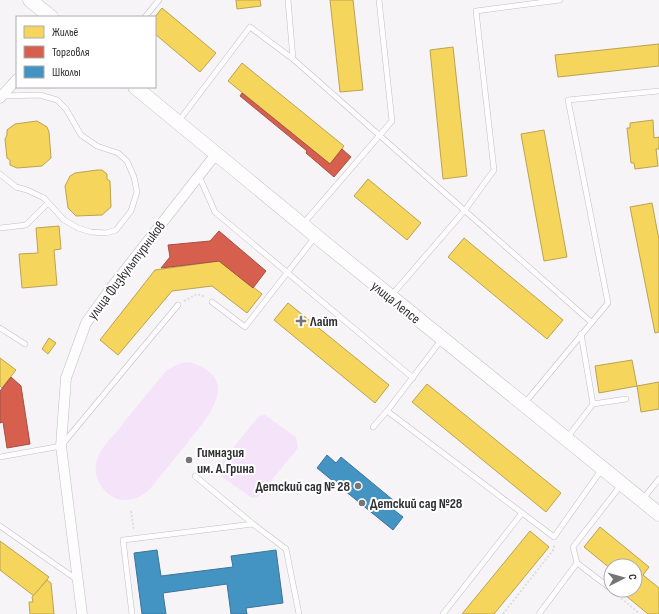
<svg xmlns="http://www.w3.org/2000/svg" width="659" height="614" font-family="'Sofia Sans Condensed',sans-serif">
  <rect width="100%" height="100%" fill="#f7f4f8"/>
  <!-- green -->
  <g fill="#f4e3f9">
    <path d="M190 362C243 379 208 417 188 442 175 458 162 474 149 490 140 498 127 503 115 498 101 491 92 476 97 460 100 448 111 439 118 430 134 410 150 390 167 370L181 363Z"/>
    <polygon points="265,415 296,437 298,448 258,497 252,498 221,476 219,465 259,416"/>
  </g>
  <!-- homes -->
  <g fill="#f6d55c" stroke="#bba34f">
    <polygon points="236,0 260,0 261,6 237,9"/>
    <polygon points="330,0 353,0 363,90 340,92"/>
    <polygon points="162,8 216,53 200,72 155,34 155,17"/>
    <polygon points="659,44 659,66 558,77 555,55"/>
    <polygon points="453,47 467,176 443,179 430,50"/>
    <polygon points="242,63 344,146 330,164 228,81"/>
    <polygon points="653,120 654,138 659,137 659,149 656,149 658,166 635,169 634,163 631,163 627,128 630,128 630,123"/>
    <polygon points="37,121 47,127 49,132 51,158 42,166 17,168 10,165 10,160 7,158 5,139 7,135 7,130 15,124"/>
    <polygon points="544,130 567,257 544,261 521,134"/>
    <polygon points="97,170 102,170 107,174 107,179 110,181 111,207 102,215 76,216 68,208 65,186 70,176 75,173"/>
    <polygon points="368,179 421,223 407,240 354,196"/>
    <polygon points="652,203 659,240 659,332 655,333 630,207"/>
    <polygon points="59,226 61,249 54,250 57,285 22,288 19,254 38,253 36,228"/>
    <polygon points="464,238 563,320 547,339 448,257"/>
    <polygon points="219,261 262,294 247,313 212,286 172,291 118,355 100,340 155,270"/>
    <polygon points="288,303 389,385 375,403 274,320"/>
    <polygon points="49,338 56,343 48,354 42,349"/>
    <polygon points="0,358 16,370 2,388 0,386"/>
    <polygon points="632,360 637,386 599,393 595,366"/>
    <polygon points="659,382 659,409 641,412 637,386"/>
    <polygon points="427,384 561,493 546,512 412,402"/>
    <polygon points="600,527 649,567 643,575 659,588 659,614 648,614 625,595 629,590 635,590 635,566 611,566 611,569 584,547"/>
    <polygon points="530,531 549,547 494,614 462,614"/>
    <polygon points="0,541 49,577 34,596 0,570"/>
    <polygon points="47,580 51,583 54,614 30,614 29,602 33,602 32,597"/>
  </g>
  <!-- shops -->
  <g fill="#d6604d" stroke="#a45145">
    <polygon points="242,93 330,164 342,149 351,157 334,177 306,153 307,151 240,96"/>
    <polygon points="219,231 266,271 253,288 219,261 161,268 170,257 168,245 210,241"/>
    <polygon points="11,377 21,386 30,444 7,448 3,422 0,423 0,391"/>
  </g>
  <!-- schools -->
  <g fill="#4393c3" stroke="#3d7597">
    <polygon points="327,455 336,463 341,457 399,505 394,510 403,517 393,530 317,468"/>
    <polygon points="157,550 161,576 233,567 231,556 276,550 283,603 246,608 247,614 231,614 227,584 163,593 166,614 142,614 134,553"/>
  </g>
  <g fill="none" stroke-linecap="round" stroke-linejoin="round">
    <defs>
      <g id="lane">
        <polyline points="288,0 293,59 591,322"/>
        <polyline points="145,17 159,0"/>
        <polyline points="178,122 250,27 293,59"/>
        <polyline points="0,174 16,187 27,190 44,198 64,220 78,228 91,232 106,233 116,230 131,211 137,192 134,177 127,161 118,153 97,146 81,135 66,109 57,100 40,95 3,96"/>
        <polyline points="199,176 215,212 413,378"/>
        <polyline points="303,224 392,121 379,0"/>
        <polyline points="0,228 26,225 48,203"/>
        <polyline points="391,296 465,210 494,170 476,11 560,0"/>
        <polyline points="212,302 245,327 315,237"/>
        <polyline points="0,328 25,344"/>
        <polyline points="581,334 593,404"/>
        <polyline points="442,339 387,411 554,537 602,469"/>
        <polyline points="524,404 608,303 568,100 659,91"/>
        <polyline points="373,427 387,411"/>
        <polyline points="567,438 593,404 626,399"/>
        <polyline points="0,457 61,446 178,305"/>
        <polyline points="195,476 253,524"/>
        <polyline points="642,500 659,479"/>
        <polyline points="0,526 76,579"/>
        <polyline points="610,588 577,563 573,547 621,485"/>
        <polyline points="132,614 123,540 253,524 286,549 299,614"/>
        <polyline points="443,614 522,513"/>
        <polyline points="539,614 577,563"/>
      </g>
      <g id="street">
        <polyline points="0,98 17,79"/>
        <polyline points="82,614 61,446 66,378 86,323 111,288 216,154"/>
      </g>
      <g id="secondary">
        <polyline points="30,0 51,17"/>
        <polyline points="135,87 316,236 659,514"/>
      </g>
    </defs>
    <!-- lane casing -->
    <use href="#lane" stroke="#c1bfc1" stroke-width="6"/>
    <!-- street casing -->
    <use href="#street" stroke="#c1bfc1" stroke-width="11"/>
    <!-- secondary casing -->
    <use href="#secondary" stroke="#c1bfc1" stroke-width="15"/>
    <!-- path -->
    <g stroke="#dfdedf" stroke-width="2" stroke-dasharray="2 2" stroke-linecap="butt">
      <polyline points="184,301 197,294 206,297"/>
      <polyline points="131,511 134,530"/>
      <polyline points="615,593 640,614"/>
      <polyline points="503,614 554,549 554,544"/>
    </g>
    <!-- lane -->
    <use href="#lane" stroke="#fefdfe" stroke-width="5"/>
    <!-- street -->
    <use href="#street" stroke="#fefdfe" stroke-width="10"/>
    <!-- secondary -->
    <use href="#secondary" stroke="#fefdfe" stroke-width="14"/>
  </g>
  <!-- markers -->
  <g fill="#767477" stroke="#fff" stroke-width="1.5">
    <path d="M299 315h4v4h4v4h-4v4h-4v-4h-4v-4h4z"/>
    <circle cx="189" cy="460" r="4"/>
    <circle cx="358" cy="486" r="4"/>
    <circle cx="362" cy="503" r="4"/>
  </g>
  <g text-anchor="middle" stroke-width="4" stroke-linejoin="round" paint-order="stroke">
    <!-- street labels -->
    <g font-size="14" fill="#302f31" stroke="#fff">
      <text transform="translate(126 270) rotate(-53)" y="5">улица Физкультурников</text>
      <text transform="translate(396 302) rotate(39)" y="5">улица Лепсе</text>
    </g>
    <!-- poi labels -->
    <g font-size="14" font-weight="bold" fill="#302f31" stroke="#fff" text-anchor="start">
      <text x="310" y="326">Лайт</text>
      <text x="197" y="457">Гимназия<tspan x="197" dy="16">им. А.Грина</tspan></text>
      <text x="350" y="491" text-anchor="end">Детский сад № 28</text>
      <text x="370" y="508">Детский сад №28</text>
    </g>
  </g>
  <!-- legend -->
  <rect x="16" y="16" width="140" height="72" fill="#ffffff" stroke="#acacad"/>
  <rect x="24" y="26" width="20" height="12" fill="#f6d55c" stroke="#acacad"/>
  <text x="52" y="36" font-size="12" fill="#302f31">Жильё</text>
  <rect x="24" y="46" width="20" height="12" fill="#d6604d" stroke="#acacad"/>
  <text x="52" y="56" font-size="12" fill="#302f31">Торговля</text>
  <rect x="24" y="66" width="20" height="12" fill="#4393c3" stroke="#acacad"/>
  <text x="52" y="76" font-size="12" fill="#302f31">Школы</text>
  <!-- north arrow -->
  <g transform="translate(623 578) rotate(84)"><circle r="19" fill="#ffffff" stroke="#acacad"/>
  <path d="M0-3L7 15L0 10L-7 15Z" fill="#767477"/>
  <text y="-6" font-size="11" font-weight="bold" text-anchor="middle" fill="#302f31">С</text>
  </g>
</svg>
